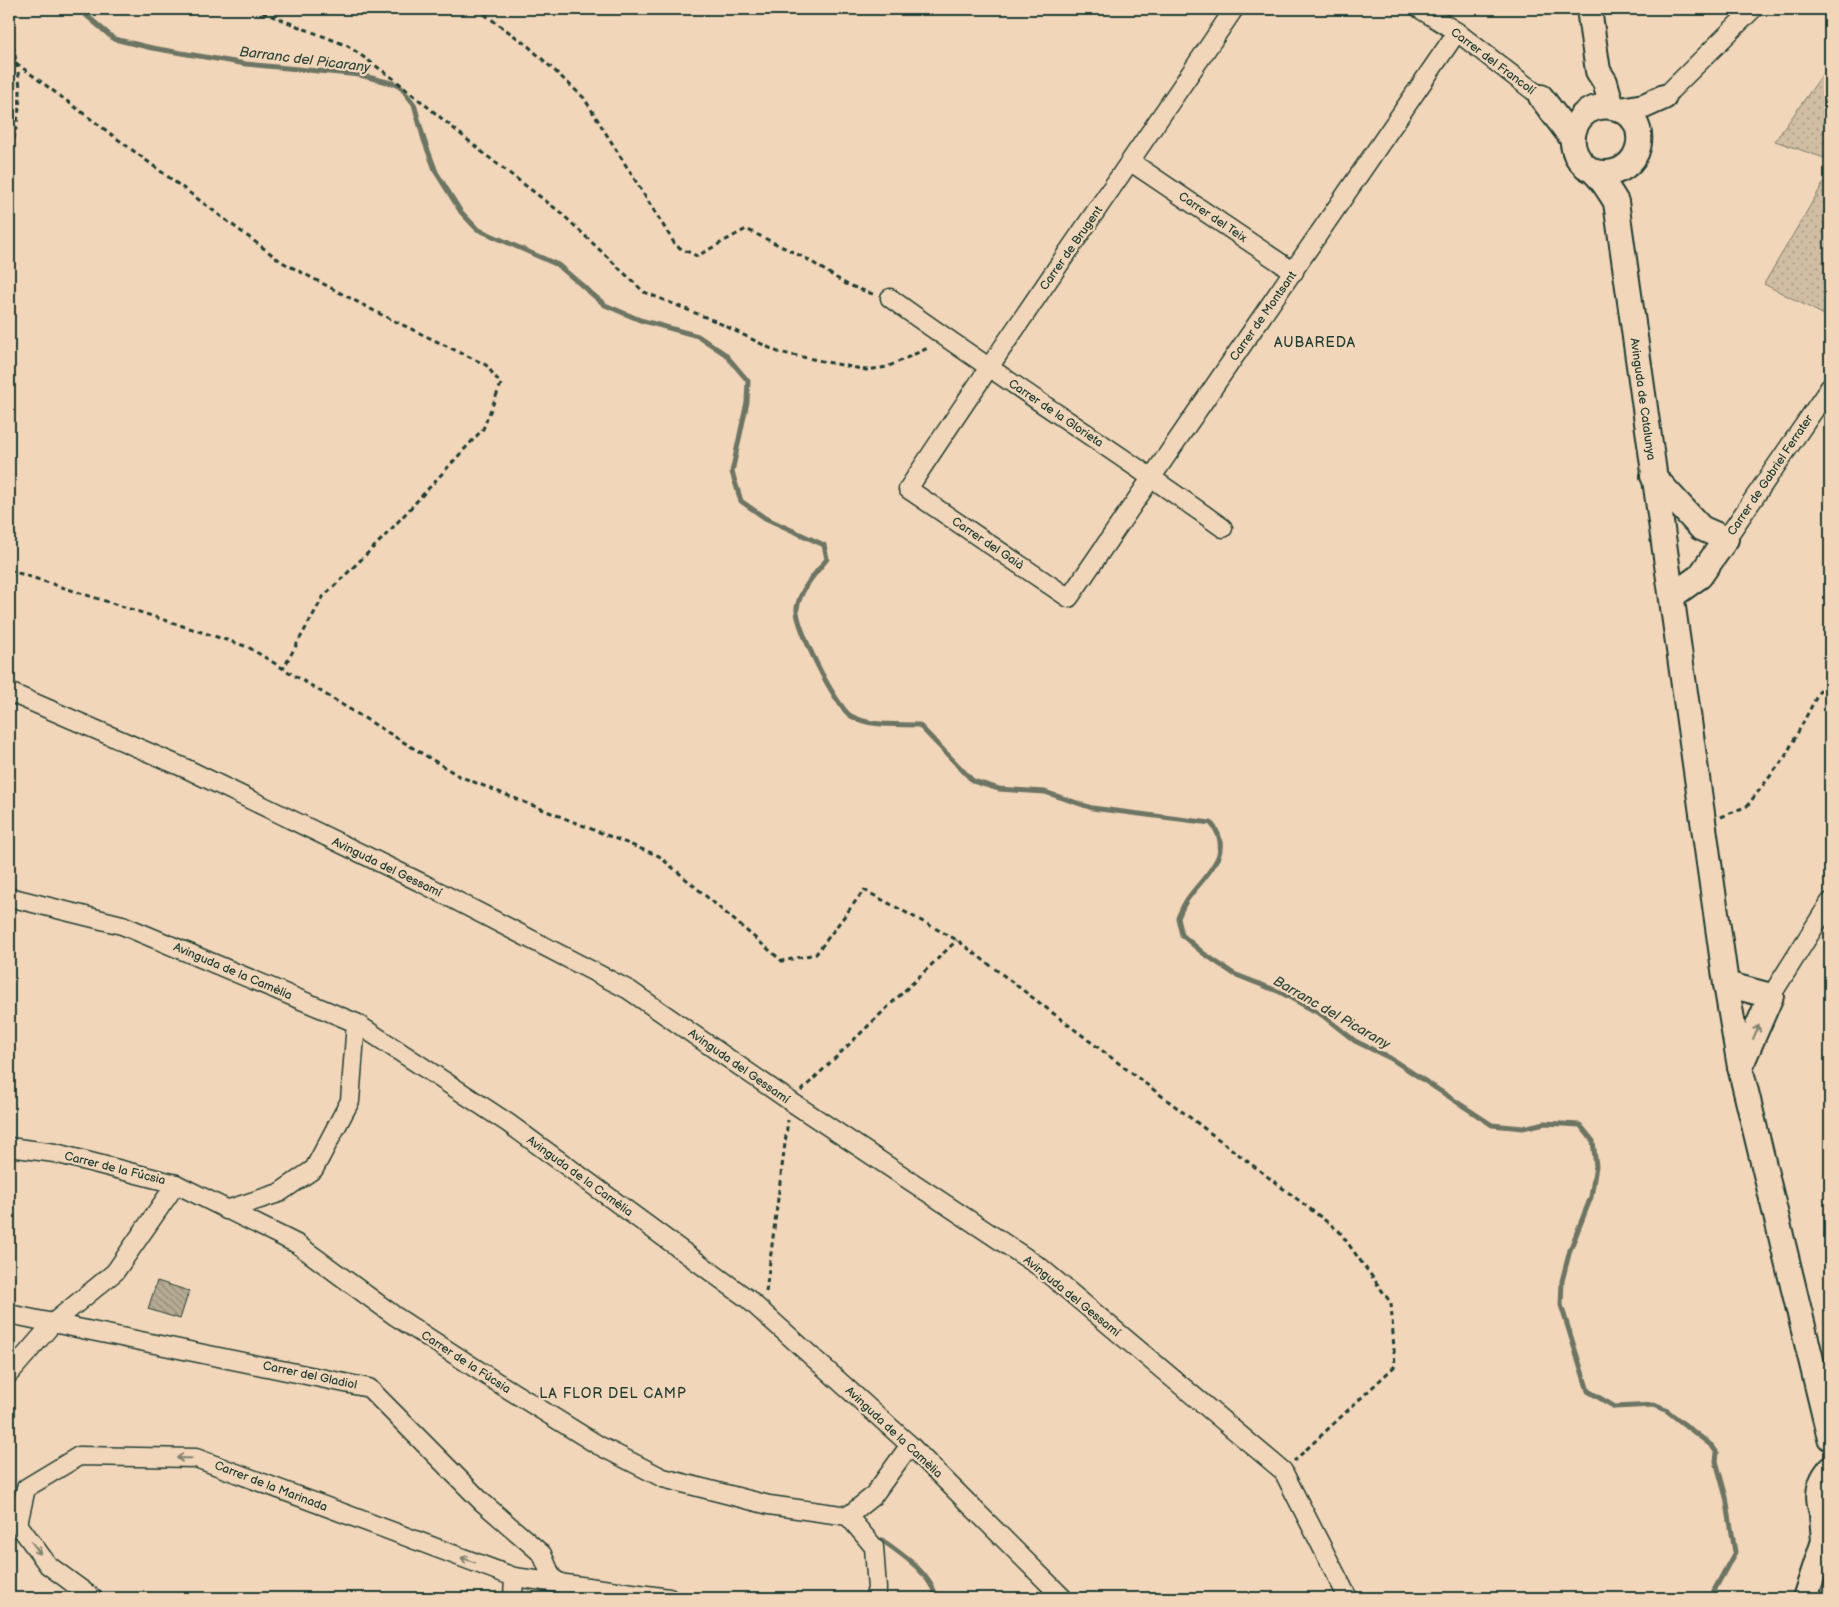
<svg xmlns="http://www.w3.org/2000/svg" width="1839" height="1607" font-family="'Balsamiq Sans',sans-serif">
  <defs>
    <pattern id="grass-dots" width="8" height="8" patternUnits="userSpaceOnUse" patternTransform="scale(1.25)"><rect width="8" height="8" fill="#d0bda3"/><path d="M2 2h.1M6 6h.1" fill="none" stroke="#a89b86" stroke-width="1.8" stroke-linecap="round"/></pattern>
    <pattern id="building-back-hatch" width="6" height="6" patternUnits="userSpaceOnUse" patternTransform="scale(1.25)"><rect width="6" height="6" fill="#b7ab94"/><path d="M-1 5l2 2M0 0l6 6M5-1l2 2" fill="none" stroke="#948c7a"/></pattern>
  </defs>
  <rect width="100%" height="100%" fill="#f2d6b9"/>
  <filter id="ink" filterUnits="userSpaceOnUse"><feTurbulence type="fractalNoise" baseFrequency=".02" numOctaves="2"/><feDisplacementMap in="SourceGraphic" scale="10" xChannelSelector="R" yChannelSelector="G"/><feConvolveMatrix kernelMatrix="1 2 1 2 8 2 1 2 1" color-interpolation-filters="sRGB"/></filter>
  <g filter="url(#ink)">
    <!-- grass -->
    <g fill="url(#grass-dots)" stroke="#787d6c">
      <polygon points="1830,64 1830,160 1775,141"/>
      <polygon points="1830,172 1830,318 1764,284"/>
    </g>
    <g fill="none" stroke-linecap="round" stroke-linejoin="round">
      <!-- stream -->
      <g stroke="#6c7564" stroke-width="5">
        <path d="M79 9 114 39 152 48 246 64 360 75 399 85 414 104 424 140 436 172 461 212 477 229 558 265 605 305 640 320 698 336 725 354 748 381 747 402 732 472 741 501 765 518 824 545 827 559C815 574 801 588 797 608 794 624 837 709 851 716 871 727 896 724 919 725L973 781 999 789 1045 792 1092 808 1211 823C1236 852 1205 875 1189 897 1184 903 1181 911 1178 918L1182 935 1203 953 1234 974 1280 992 1322 1015 1355 1041 1390 1058 1492 1125 1523 1128 1545 1123 1580 1125 1593 1141 1596 1166 1591 1197 1570 1250 1562 1281 1561 1305 1588 1391 1615 1407 1654 1405 1666 1410 1712 1446 1717 1453 1716 1461 1726 1497 1735 1552 1710 1598"/>
        <path d="M882 1540C904 1556 928 1571 937 1598"/>
      </g>
    </g>
    <!-- building -->
    <polygon fill="url(#building-back-hatch)" stroke="#1f3d34" points="157,1281 189,1291 180,1319 148,1309"/>
    <g fill="none" stroke-linecap="round" stroke-linejoin="round">
      <defs>
        <g id="street">
          <path d="M1234 9C1126 169 1014 327 908 489L1069 598 1457 32"/>
          <polyline points="1420,9 1457,32 1541,97"/>
          <polyline points="1664,97 1753,9"/>
          <polyline points="1131,162 1294,272"/>
          <path d="M890 298C999 377 1113 449 1223 528"/>
          <polyline points="1726,539 1830,387"/>
          <polyline points="9,692 187,769 424,884 629,990 790,1101 1040,1267 1283,1471 1348,1598"/>
          <polyline points="9,897 122,925 356,1023 508,1123 748,1299 910,1445 1063,1598"/>
          <polyline points="1771,996 1830,902"/>
          <polyline points="9,1147 55,1153 176,1184 297,1244 395,1316 495,1381 598,1445 663,1478 769,1505 848,1516 873,1496 910,1445"/>
          <polyline points="226,1210 279,1193 314,1169 350,1101 356,1023"/>
          <polyline points="9,1314 369,1388 482,1502 542,1554 552,1578 561,1583"/>
          <polyline points="9,1374 54,1322 115,1272 176,1184"/>
          <polyline points="848,1516 874,1547 877,1589 874,1598"/>
          <polyline points="93,1598 48,1565 18,1524 26,1488 79,1456 196,1458 514,1577 669,1598"/>
          <polyline points="513,1598 514,1577"/>
        </g>
        <g id="secondary">
          <polyline points="1589,9 1598,71 1605,82 1612,107"/>
          <polyline points="1541,97 1572,138"/>
          <polyline points="1621,110 1644,106 1664,97"/>
          <path d="M1595 172C1644 182 1656 115 1612 107 1601 105 1588 109 1581 117 1569 132 1570 152 1584 165 1588 169 1593 170 1596 174 1604 182 1610 192 1616 202L1726 984 1740 1067 1830 1438"/>
          <polyline points="1653,476 1701,528 1726,539 1700,576 1672,596"/>
          <polyline points="1726,984 1771,996 1740,1067"/>
          <path d="M1830 1469C1814 1487 1817 1509 1830 1528"/>
          <polyline points="1805,1598 1824,1541 1822,1515"/>
        </g>
      </defs>
      <!-- street casing -->
      <use href="#street" stroke="#1f3d34" stroke-width="21"/>
      <!-- secondary casing -->
      <use href="#secondary" stroke="#1f3d34" stroke-width="28"/>
      <!-- path -->
      <g stroke="#1f3d34" stroke-width="3" stroke-dasharray="5 4" stroke-linecap="butt">
        <polyline points="254,9 348,46 394,79 487,156 560,212 644,292 715,321 778,352 866,370 887,367 930,347"/>
        <polyline points="477,9 527,45 584,98 676,246 697,256 746,229 807,259 846,284 875,295"/>
        <polyline points="16,63 282,262 382,315 486,365 501,384 483,429 384,537 323,597 283,669"/>
        <path d="M9 166C13 141 20 115 20 90 19 64 6 34 16 9"/>
        <polyline points="9,570 248,647 459,776 659,856 782,961 816,954 864,890 957,940 1339,1231 1391,1303 1395,1366 1294,1461"/>
        <polyline points="1721,817 1747,806 1785,757 1830,671"/>
        <polyline points="801,1091 957,940"/>
        <polyline points="766,1292 788,1120"/>
      </g>
      <!-- street -->
      <use href="#street" stroke="#f2d6b9" stroke-width="18"/>
      <!-- secondary -->
      <use href="#secondary" stroke="#f2d6b9" stroke-width="24"/>
    </g>
    <!-- one-way arrows -->
    <defs><path id="oneway-shaft" d="M-6 0H5M1.5-3L5.5 0L1.5 3" fill="none" stroke-width="1.6" stroke-linecap="round" stroke-linejoin="round" transform="scale(1.25)"/></defs>
    <g stroke="#7e8270">
      <use href="#oneway-shaft" transform="translate(1756 1032) rotate(-67)"/>
      <use href="#oneway-shaft" transform="translate(184 1458) rotate(-179)"/>
      <use href="#oneway-shaft" transform="translate(36 1548) rotate(53)"/>
      <use href="#oneway-shaft" transform="translate(468 1560) rotate(-160)"/>
    </g>
  </g>
  <g text-anchor="middle" stroke-width="4.5" stroke-linejoin="round" paint-order="stroke">
    <!-- street labels -->
    <g font-size="12" fill="#1f3d34" stroke="#f2d6b9">
      <text transform="translate(1493 61) rotate(37)" y="4">Carrer del Francolí</text>
      <text transform="translate(1213 217) rotate(34)" y="4">Carrer del Teix</text>
      <text transform="translate(1071 248) rotate(-55)" y="4">Carrer de Brugent</text>
      <text transform="translate(1263 316) rotate(-55)" y="4">Carrer de Montsant</text>
      <text transform="translate(1643 399) rotate(82)" y="4">Avinguda de Catalunya</text>
      <text transform="translate(1056 413) rotate(34)" y="4">Carrer de la Glorieta</text>
      <text transform="translate(1770 475) rotate(-56)" y="4">Carrer de Gabriel Ferrater</text>
      <text transform="translate(988 543) rotate(34)" y="4">Carrer del Gaià</text>
      <text transform="translate(387 867) rotate(26)" y="4">Avinguda del Gessamí</text>
      <text transform="translate(233 971) rotate(23)" y="4">Avinguda de la Camèlia</text>
      <text transform="translate(739 1066) rotate(35)" y="4">Avinguda del Gessamí</text>
      <text transform="translate(115 1168) rotate(14)" y="4">Carrer de la Fúcsia</text>
      <text transform="translate(580 1176) rotate(36)" y="4">Avinguda de la Camèlia</text>
      <text transform="translate(1072 1296) rotate(39)" y="4">Avinguda del Gessamí</text>
      <text transform="translate(466 1362) rotate(33)" y="4">Carrer de la Fúcsia</text>
      <text transform="translate(310 1375) rotate(12)" y="4">Carrer del Gladiol</text>
      <text transform="translate(894 1432) rotate(43)" y="4">Avinguda de la Camèlia</text>
      <text transform="translate(271 1486) rotate(21)" y="4">Carrer de la Marinada</text>
    </g>
    <!-- water labels -->
    <g font-size="14" font-style="italic" fill="#324b40" stroke="#f2d6b9">
      <text transform="translate(305 59) rotate(7)" y="5">Barranc del Picarany</text>
      <text transform="translate(1332 1012) rotate(30)" y="5">Barranc del Picarany</text>
    </g>
    <!-- neighbourhood labels -->
    <g font-size="14" letter-spacing="1" fill="#1f3d34" stroke="#f2d6b9">
      <text x="1315" y="347">AUBAREDA</text>
      <text x="613" y="1398">LA FLOR DEL CAMP</text>
    </g>
  </g>
  <!-- margin -->
  <rect width="1839" height="1607" fill="none" stroke="#f2d6b9" stroke-width="30"/>
  <rect x="15" y="15" width="1809" height="1577" fill="none" stroke="#1f3d34" stroke-width="2" filter="url(#ink)"/>
</svg>
